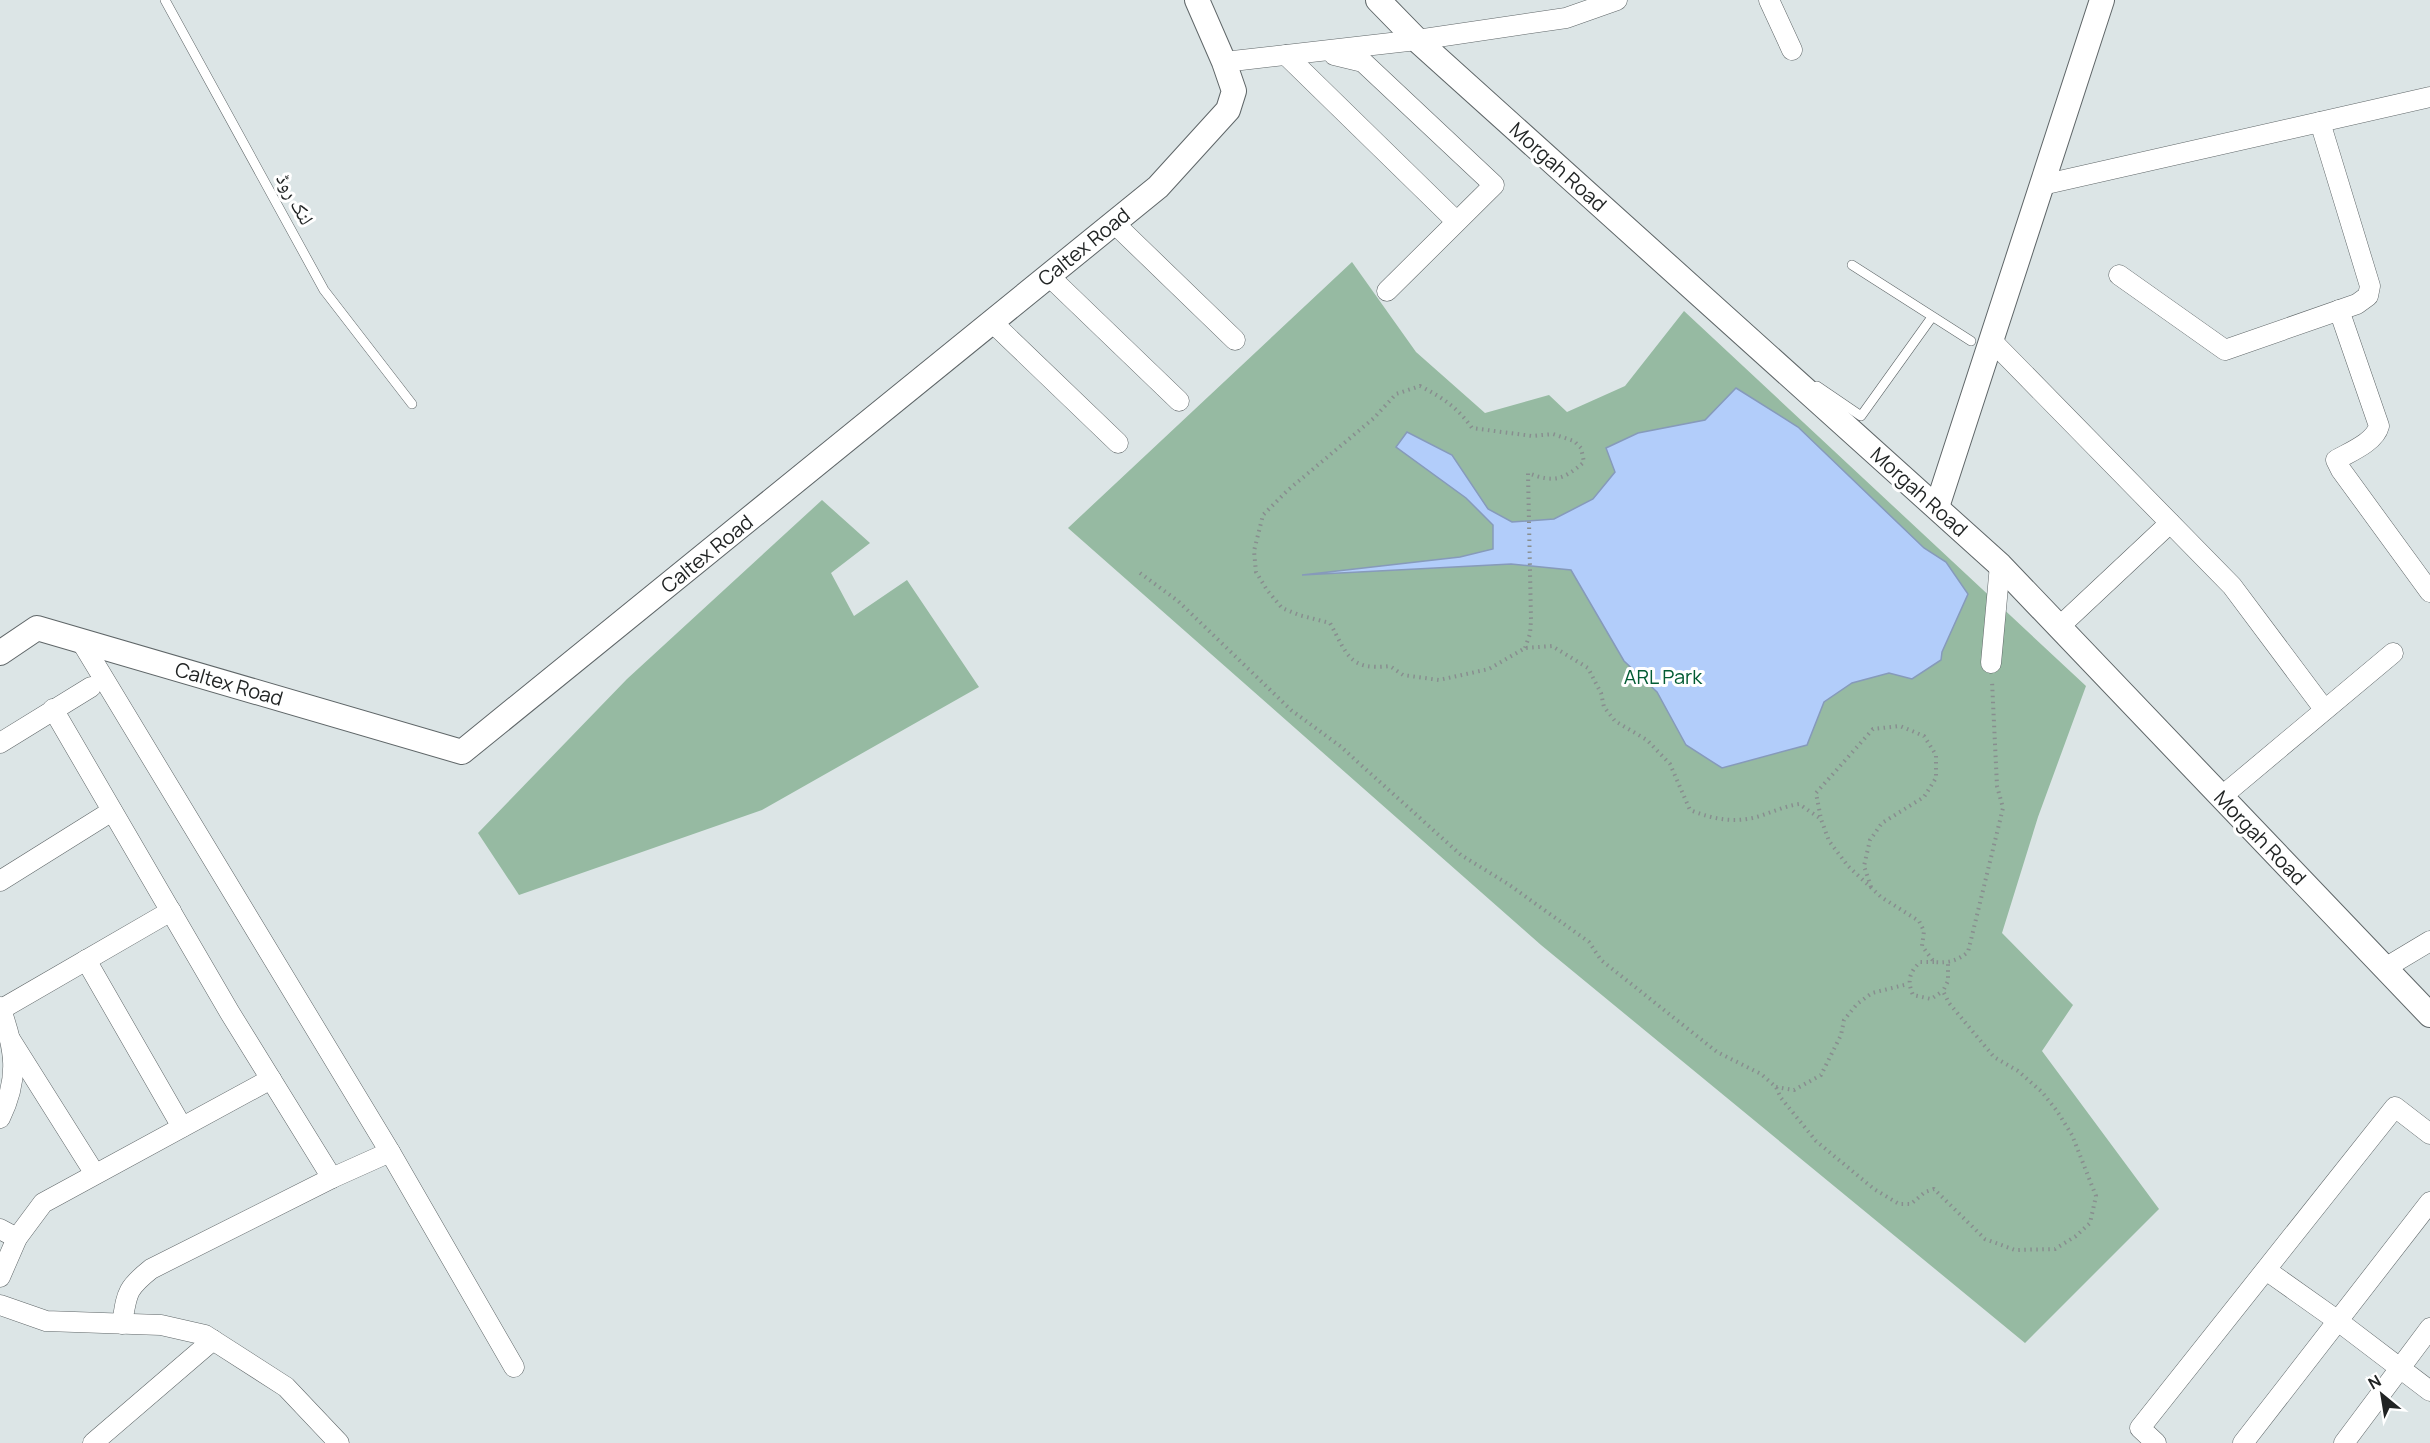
<svg xmlns="http://www.w3.org/2000/svg" width="2430" height="1443" font-family="Manrope,'Noto Naskh Arabic',sans-serif">
  <rect width="100%" height="100%" fill="#dce5e6"/>
  <!-- green -->
  <g fill="#96baa2">
    <polygon points="1352,262 1416,352 1485,413 1549,395 1567,412 1625,386 1684,311 2086,686 2038,817 2002,933 2073,1005 2042,1051 2159,1209 2025,1343 1541,945 1068,528"/>
    <polygon points="822,500 870,543 831,573 854,616 907,580 979,687 762,810 519,895 478,833 627,679"/>
  </g>
  <!-- water -->
  <polygon fill="#b2cdfa" stroke="#869aba" stroke-width="1.5" points="1736,388 1798,427 1924,548 1946,562 1968,594 1942,652 1941,660 1912,679 1889,673 1852,683 1824,702 1807,745 1722,768 1686,745 1657,692 1624,661 1571,570 1511,564 1302,575 1460,557 1493,549 1493,525 1466,498 1396,447 1407,432 1452,455 1488,509 1512,522 1554,519 1593,499 1615,472 1606,448 1638,433 1705,420"/>
  <g fill="none" stroke-linecap="round" stroke-linejoin="round">
    <defs>
      <g id="service">
        <polyline points="165,0 324,290 412,404"/>
        <polyline points="1852,265 1971,341"/>
        <polyline points="1817,386 1861,416 1932,317"/>
      </g>
      <g id="minor">
        <polyline points="1769,0 1792,50"/>
        <polyline points="1286,55 1456,221"/>
        <polyline points="1334,55 1363,62 1494,185 1387,291"/>
        <polyline points="1224,62 1417,40 1566,18 1617,0"/>
        <polyline points="2042,185 2430,97"/>
        <polyline points="1114,223 1235,340"/>
        <polyline points="2119,275 2225,350 2357,304 2368,296 2370,286 2320,122"/>
        <polyline points="1049,276 1179,401"/>
        <path d="M2339 310 2379 426C2375 442 2350 452 2336 460L2341 470 2430 592"/>
        <polyline points="992,322 1118,443"/>
        <polyline points="1991,340 2232,586 2324,709"/>
        <polyline points="2059,627 2170,523"/>
        <polyline points="81,641 390,1152 514,1367"/>
        <polyline points="1991,663 2000,565"/>
        <polyline points="53,709 230,1013 332,1178"/>
        <polyline points="0,743 91,687"/>
        <polyline points="2221,797 2393,653"/>
        <polyline points="0,881 112,811"/>
        <polyline points="86,960 182,1127"/>
        <polyline points="2385,968 2430,941"/>
        <path d="M0 1007C15 1048 20 1078 0 1118"/>
        <polyline points="0,1010 171,911"/>
        <polyline points="10,1039 95,1174"/>
        <polyline points="0,1229 17,1238"/>
        <polyline points="2266,1270 2338,1321 2430,1391"/>
        <polyline points="0,1277 17,1238 43,1203 271,1079"/>
        <polyline points="0,1305 46,1321 161,1325 205,1335 286,1387 339,1443"/>
        <path d="M122 1324C127 1293 126 1289 151 1269L332 1178 390 1152"/>
        <polyline points="93,1443 213,1340"/>
        <polyline points="2156,1443 2140,1428 2395,1107 2430,1134"/>
        <polyline points="2243,1443 2430,1202"/>
        <polyline points="2344,1443 2430,1328"/>
      </g>
      <g id="tertiary">
        <polyline points="1378,0 1417,40 2000,565 2430,1015"/>
        <polyline points="1937,507 2102,0"/>
        <polyline points="0,653 37,628 462,752 1158,187 1228,110 1234,91 1224,62 1197,0"/>
      </g>
    </defs>
    <!-- service casing -->
    <use href="#service" stroke="#5f6668" stroke-width="10"/>
    <!-- minor casing -->
    <use href="#minor" stroke="#5f6668" stroke-width="21"/>
    <!-- tertiary casing -->
    <use href="#tertiary" stroke="#5f6668" stroke-width="26"/>
    <!-- path -->
    <g stroke="#888e8f" stroke-width="4" stroke-dasharray="1.5 4.5" stroke-linecap="butt">
      <polyline points="1140,573 1178,601 1291,710 1340,746 1461,855 1508,884 1589,942 1601,960 1717,1052 1761,1074 1776,1087 1781,1098 1816,1141 1874,1189 1899,1204 1911,1204 1925,1192 1934,1189 1985,1239 2015,1250 2055,1249 2076,1236 2090,1223 2096,1196 2072,1135 2057,1111 2042,1092 2018,1071 1994,1057 1949,1003 1943,991 1948,981 1948,962"/>
      <path d="M1525 648 1530 634 1531 620 1528 473C1554 483 1563 480 1584 462L1581 448 1574 441 1553 434 1532 436 1472 428C1458 408 1442 397 1420 386L1396 394 1374 418 1288 490 1263 515 1254 551 1256 572 1267 590 1282 608 1299 615 1330 623C1347 654 1349 671 1390 666L1403 675 1439 680 1489 669 1525 648 1552 646 1588 668 1601 693 1604 707 1615 721 1647 740 1670 764 1690 810C1715 820 1737 824 1763 815 1775 811 1786 806 1799 804L1821 819"/>
      <path d="M1871 887 1864 866 1870 840 1882 823 1924 797 1936 778V755L1924 736 1900 726 1873 729 1816 793 1821 819 1829 841 1848 866 1881 897 1919 921 1924 931 1922 946 1934 962C1949 963 1957 961 1968 952L2003 808 1997 786 1992 681"/>
      <path d="M1934 962H1920C1909 973 1907 981 1913 995L1931 999 1943 991"/>
      <polyline points="1776,1087 1794,1090 1821,1075 1841,1035 1844,1020 1857,1004 1872,993 1908,984"/>
    </g>
    <!-- service -->
    <use href="#service" stroke="#fff" stroke-width="9"/>
    <!-- minor -->
    <use href="#minor" stroke="#fff" stroke-width="20"/>
    <!-- tertiary -->
    <use href="#tertiary" stroke="#fff" stroke-width="24"/>
  </g>
  <g text-anchor="middle" stroke-width="6" stroke-linejoin="round" paint-order="stroke">
    <!-- street labels -->
    <g font-size="20" fill="#212424" stroke="#fff">
      <text transform="translate(1558 167) rotate(42)" y="7">Morgah Road</text>
      <text transform="translate(295 199) rotate(61)" y="7">لنک روڈ</text>
      <text transform="translate(1084 247) rotate(-39)" y="7">Caltex Road</text>
      <text transform="translate(1919 492) rotate(42)" y="7">Morgah Road</text>
      <text transform="translate(707 554) rotate(-39)" y="7">Caltex Road</text>
      <text transform="translate(229 684) rotate(16)" y="7">Caltex Road</text>
      <text transform="translate(2260 838) rotate(46)" y="7">Morgah Road</text>
    </g>
    <!-- park labels -->
    <g font-size="20" fill="#035c34" stroke="#fff">
      <text x="1663" y="684">ARL Park</text>
    </g>
  </g>
  <!-- north arrow -->
  <g transform="translate(2382 1395) rotate(330)" stroke="#ffffff" stroke-width="4.5" paint-order="stroke">
  <path d="M0-4.5L10 22L0 15L-10 22Z" fill="#212424"/>
  <text y="-9" font-size="16" font-weight="bold" text-anchor="middle" fill="#212424">N</text>
  </g>
</svg>
